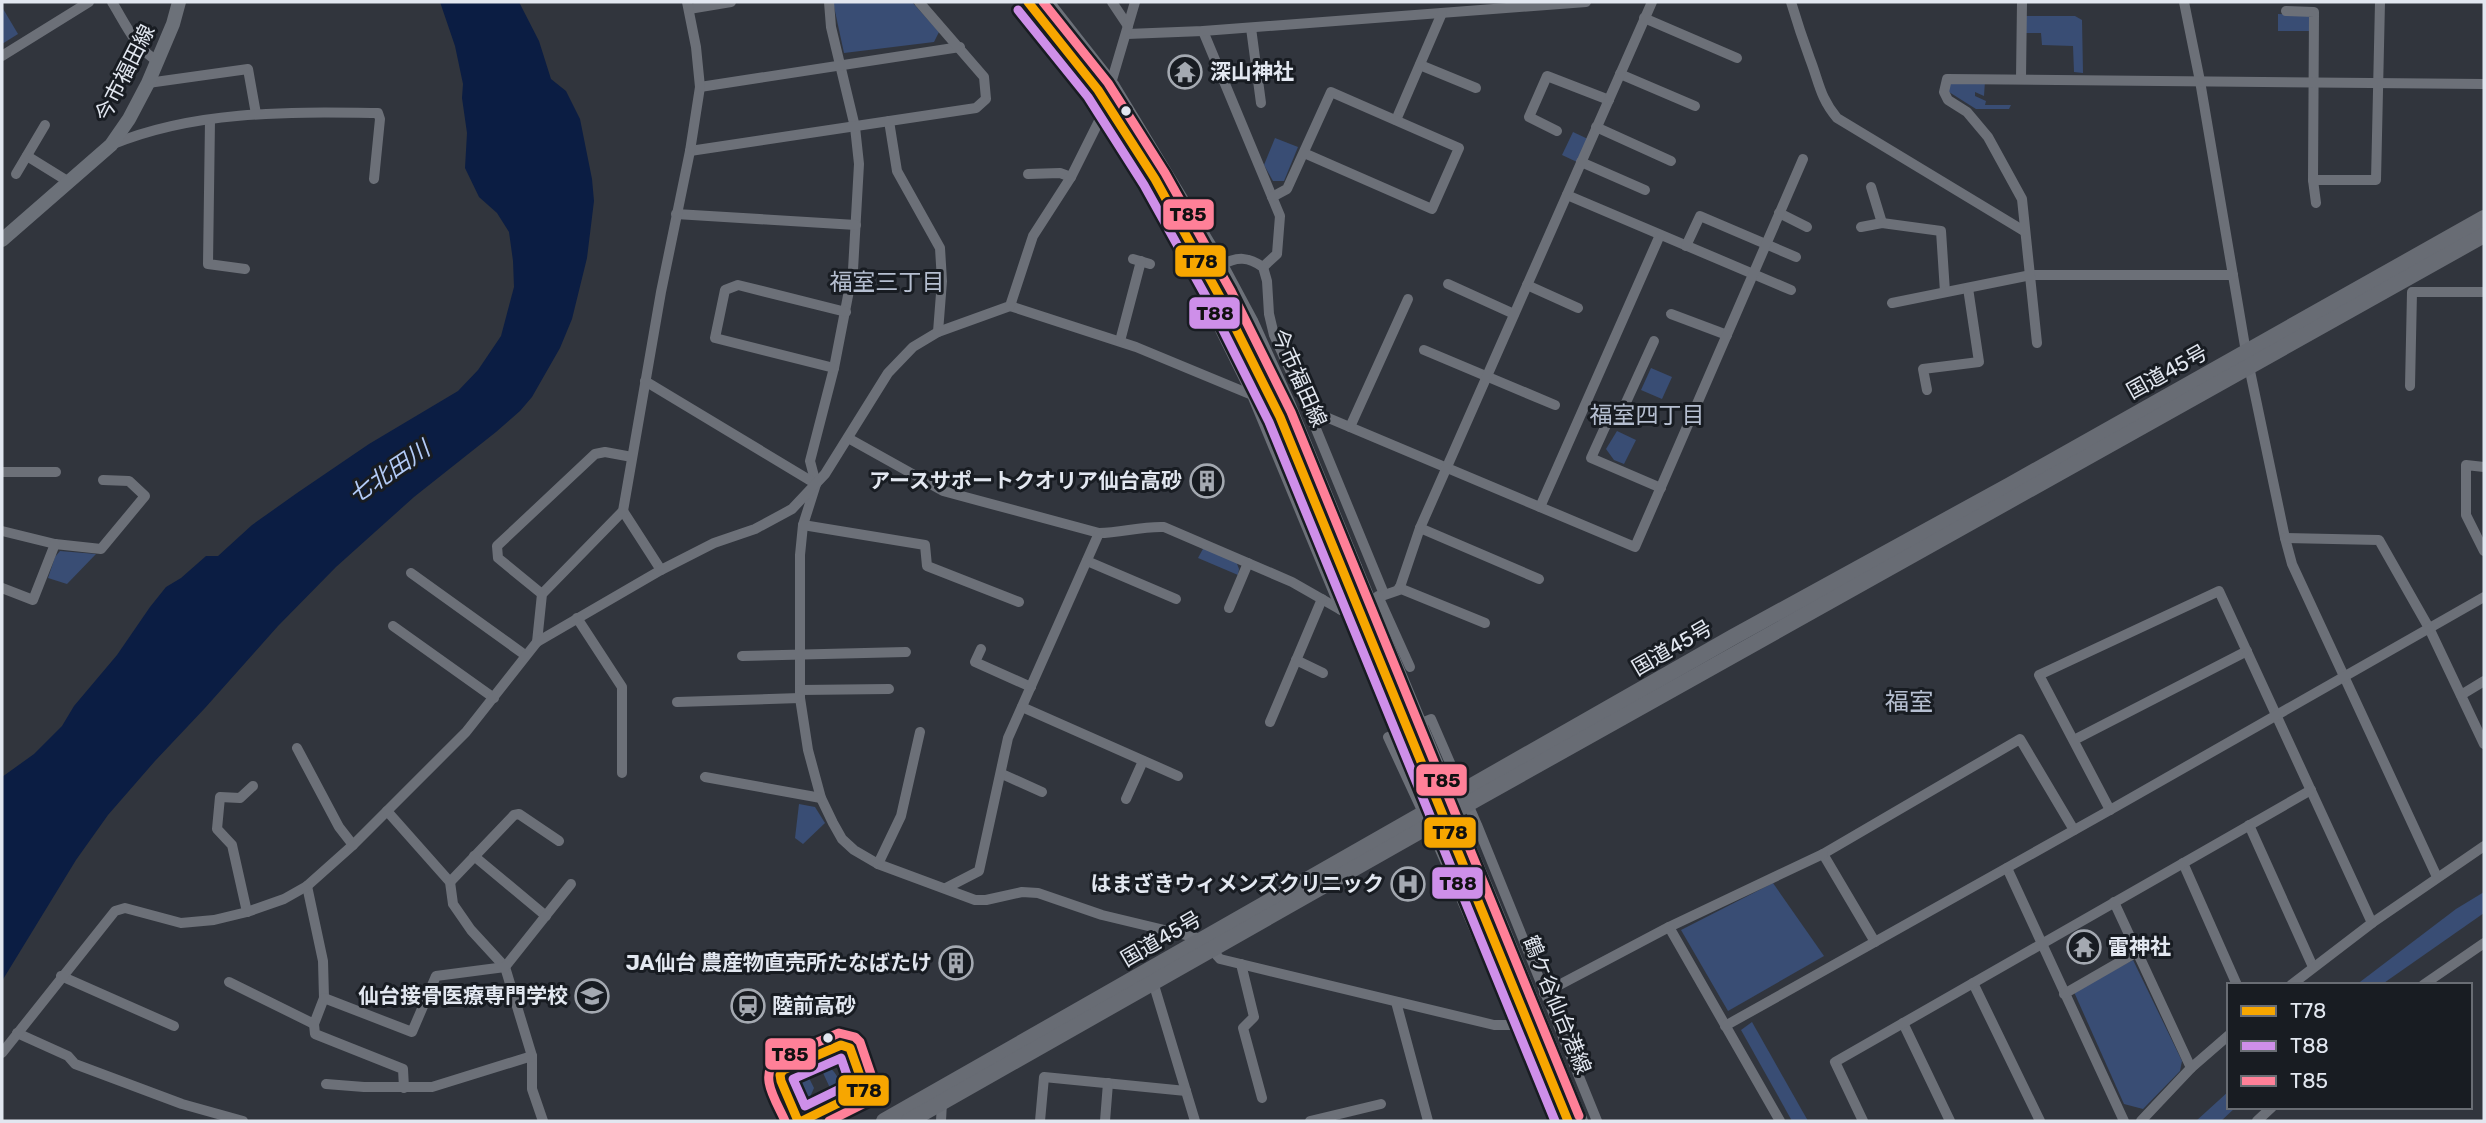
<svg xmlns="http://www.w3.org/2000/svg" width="2486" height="1123" font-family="Rubik,'Noto Sans JP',sans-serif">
  <rect width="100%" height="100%" fill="#31353d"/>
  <!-- green -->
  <g fill="#394d74">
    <polygon points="833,2 912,2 939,32 934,42 844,53"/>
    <polygon points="2,7 18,34 2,44"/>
    <polygon points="2278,14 2308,15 2311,19 2310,31 2278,31"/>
    <polygon points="2024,16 2075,16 2082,20 2083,73 2074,72 2073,46 2042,45 2041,33 2024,33"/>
    <polygon points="1985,81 1984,96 1975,92 1975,96 1986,101 1985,105 2011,105 2009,109 1976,109 1949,92 1949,83"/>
    <polygon points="1573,132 1588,139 1577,162 1562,155"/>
    <polygon points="1275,138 1298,147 1284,181 1273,181 1264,165"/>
    <polygon points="1651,368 1672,377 1662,399 1641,390"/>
    <polygon points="1617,431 1636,440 1624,464 1614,460 1606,449"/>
    <polygon points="1204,547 1236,561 1239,569 1238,575 1198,558"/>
    <polygon points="60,551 96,554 67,584 48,578 55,557"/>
    <polygon points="799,804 815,807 825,823 803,844 795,838"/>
    <polygon points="1773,883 1824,956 1728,1011 1681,930"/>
    <polygon points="2484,892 2484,913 2381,985 2356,985 2456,909"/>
    <polygon points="2133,960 2182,1061 2180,1071 2143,1109 2124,1104 2074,992"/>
    <polygon points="1752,1022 1808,1121 1792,1121 1741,1030"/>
    <path d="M818 1062C835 1065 850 1089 830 1100L828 1099 830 1088Z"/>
    <polygon points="798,1070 805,1070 814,1088 810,1097 800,1093 793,1078"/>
    <polygon points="2229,1091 2229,1107 2236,1107 2221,1121 2196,1121"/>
  </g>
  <!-- water -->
  <polygon fill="#0b1d43" points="440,2 519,2 539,41 551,79 566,91 580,119 592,179 594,201 587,258 572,319 560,348 532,397 520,411 496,432 414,497 336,567 278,626 205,708 155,761 108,815 76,860 2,981 2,777 34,754 62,726 74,706 117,655 150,607 166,587 181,578 206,556 218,556 252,525 297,493 369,444 458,391 478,370 501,336 514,287 513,261 509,232 497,213 479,197 465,168 467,133 462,98 463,84 455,46"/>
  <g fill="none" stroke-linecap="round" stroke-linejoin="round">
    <!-- minor -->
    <g stroke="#6c7078" stroke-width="10">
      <path d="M112 2C124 21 137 51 158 61"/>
      <polyline points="829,2 831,27 855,127 859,164 853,270 834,368 810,461 816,484 803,525 800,555 800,698 808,750 821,798 833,823 842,839 854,850 878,864 975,900 986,900 1022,892 1038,893 1102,915 1202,939 1220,959 1494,1025 1515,1025"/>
      <polyline points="1112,2 1128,26"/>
      <path d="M1791 2C1797 22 1803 40 1810 59 1819 82 1820 98 1837 118L2024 231"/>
      <polyline points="2184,2 2200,81 2246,352 2285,538 2292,564 2437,877"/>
      <polyline points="689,9 731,2"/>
      <polyline points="2286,11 2314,12 2313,180"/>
      <polyline points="1644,18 1737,58"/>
      <polyline points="1251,28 1261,103"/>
      <polyline points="1203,31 1280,216 1277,254 1263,267"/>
      <polyline points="1127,34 1203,31 1586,2"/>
      <polyline points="2,56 89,2"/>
      <polyline points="1420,65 1476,88"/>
      <polyline points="1620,74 1695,106"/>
      <polyline points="2021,78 2022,2"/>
      <polyline points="148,83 248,69 256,114"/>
      <polyline points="700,87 960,47"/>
      <polyline points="210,120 208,264 245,269"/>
      <polyline points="1396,120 1442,13"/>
      <polyline points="889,121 897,171 940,248 942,281 938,332"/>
      <polyline points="1596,127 1671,161"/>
      <polyline points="1557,131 1529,117 1547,76 1609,100"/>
      <path d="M111 145C195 110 289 112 378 113L380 119 374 179"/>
      <polyline points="690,151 976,108 986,99 984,77 919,2"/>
      <polyline points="27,156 69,182"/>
      <polyline points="1581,162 1645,190"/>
      <polyline points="16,174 45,125"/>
      <polyline points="1028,174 1060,173 1071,177"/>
      <polyline points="1871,187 1882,223"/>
      <polyline points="1567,195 1791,290"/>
      <polyline points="1272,197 1287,189 1331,92 1459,148 1432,209 1304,153"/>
      <polyline points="2316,203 2313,180 2376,180 2380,2"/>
      <polyline points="1779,213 1807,227"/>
      <polyline points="676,214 856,225"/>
      <polyline points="1179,226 1202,293 1252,395 1341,610"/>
      <polyline points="1861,227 1882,223 1941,231 1945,292"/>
      <polyline points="1686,246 1700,216 1796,257"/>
      <polyline points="1133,259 1150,264"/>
      <path d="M1221 265C1238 256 1248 257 1263 267L1267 281 1269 314 1274 335 1309 412 1384 594"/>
      <polyline points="1448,284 1514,314"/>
      <polyline points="1527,285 1578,308"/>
      <polyline points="1892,303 2031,275 2233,275"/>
      <polyline points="1010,306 1136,347 1252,395"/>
      <polyline points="1671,314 1727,335"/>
      <polyline points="1120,341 1141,261"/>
      <polyline points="1654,341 1623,409 1606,425 1591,458 1661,488"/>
      <polyline points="2037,343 2022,199 1988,137 1967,112 1948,100 1944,92 1947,79 2484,84"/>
      <polyline points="1424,350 1555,405"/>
      <polyline points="834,368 715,338 725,290 738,285 846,312"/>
      <polyline points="645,381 816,484"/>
      <polyline points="2410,386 2412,292 2484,292"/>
      <polyline points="1927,390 1923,369 1979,362 1968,288"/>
      <polyline points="1309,412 1326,417 1635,547 1803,159"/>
      <polyline points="1350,427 1408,299"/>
      <path d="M848 438 943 491 1099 533C1121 533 1141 526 1164 527L1292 582 1341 610 1399 590 1420 528 1652 2"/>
      <polyline points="2484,467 2466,465 2466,515 2484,551"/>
      <polyline points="2,472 56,472"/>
      <polyline points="1540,507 1660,235"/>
      <polyline points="623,511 661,570"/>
      <polyline points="803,525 925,545 927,566 1019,602"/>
      <polyline points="1420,528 1539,579"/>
      <polyline points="2,531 55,544 101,549 145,496 129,481 103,480"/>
      <polyline points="2285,538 2379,540 2429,628 2484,744"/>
      <polyline points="1087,561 1176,599"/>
      <polyline points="411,573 525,655"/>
      <polyline points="2,588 33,600 55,544"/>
      <polyline points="1399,588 1485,623"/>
      <polyline points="542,594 498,558 497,546 595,454 605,452 632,457"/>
      <polyline points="1378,596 1410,667"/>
      <polyline points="1229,608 1248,563"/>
      <polyline points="577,618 622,687 622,773"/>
      <polyline points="393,626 494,698"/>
      <polyline points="537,642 542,594 623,511 661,292 690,151 700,87 696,47 687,2"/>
      <polyline points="981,649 975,662 1031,687"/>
      <polyline points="742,656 906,652"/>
      <polyline points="1296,660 1323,673"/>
      <polyline points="800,690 889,689"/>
      <polyline points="2461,695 2484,681"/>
      <polyline points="677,702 800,698"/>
      <polyline points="1022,707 1178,776"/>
      <polyline points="1270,722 1322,599"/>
      <polyline points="2074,740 2247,651"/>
      <polyline points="297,748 339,827 353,845"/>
      <polyline points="1002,774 1042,792"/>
      <polyline points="705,777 821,798"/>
      <polyline points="1126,799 1143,761"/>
      <polyline points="2110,810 2039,675 2219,591 2372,923"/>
      <polyline points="387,811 450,882 453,904 471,930 505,967 532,1056 532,1089 543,1121"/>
      <polyline points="2249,825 2313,967"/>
      <polyline points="474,856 546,916"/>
      <polyline points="2183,863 2237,985"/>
      <polyline points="878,864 901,816 920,732"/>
      <polyline points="2007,868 2124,1121"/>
      <polyline points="450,882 514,815 519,814 559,841"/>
      <polyline points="946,888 979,871 1008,738 1099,533"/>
      <polyline points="2114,902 2191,1068"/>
      <polyline points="1495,904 1583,1121"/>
      <polyline points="1481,909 1568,1121"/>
      <polyline points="247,912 232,845 217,829 220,797 240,798 253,786"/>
      <polyline points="1669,927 1780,1121"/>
      <polyline points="1875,942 1823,854 2020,739 2074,830"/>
      <polyline points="1241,964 1254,1017 1243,1028 1262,1098"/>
      <polyline points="61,976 174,1026"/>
      <polyline points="229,982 314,1024 324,998 323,961 307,886"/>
      <polyline points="1153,982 1195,1121"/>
      <polyline points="1973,983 2040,1121"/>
      <polyline points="2291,985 2372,923 2484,846"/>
      <polyline points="2423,985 2484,943"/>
      <polyline points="1544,993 1669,927 1823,854"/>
      <polyline points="2064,994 2137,952"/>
      <polyline points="324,998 412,1032 436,976 505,967 571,884"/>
      <polyline points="1396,1002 1428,1121"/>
      <polyline points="1903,1023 1950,1121"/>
      <polyline points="314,1024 315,1034 403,1069 404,1088"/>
      <polyline points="1725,1026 2110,810 2484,597"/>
      <polyline points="17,1033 68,1056 75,1064 182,1104 243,1121"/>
      <polyline points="2,1053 115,911 125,908 181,923 214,920 247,912 284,899 307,886 353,845 466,732 537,642 661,570 714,543 755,529 792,509 825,474 888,373 913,347 938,332 1010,306 1033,236 1071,177 1101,117 1135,2"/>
      <polyline points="326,1084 364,1087 432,1087 532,1056"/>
      <polyline points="798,1121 781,1081 780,1075 783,1070 841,1045 850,1048 865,1090 802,1121"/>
      <polyline points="941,1121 942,1102"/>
      <polyline points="1040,1121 1044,1077 1186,1091"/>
      <polyline points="1105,1121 1108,1083"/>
      <polyline points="1310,1121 1381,1104"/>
      <polyline points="1557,1121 1438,845 1388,737 1431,719 1477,825 1597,1121"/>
      <polyline points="1863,1121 1835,1062 2311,790"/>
      <polyline points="2141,1121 2191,1068 2229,1035"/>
      <polyline points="2257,1121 2272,1107"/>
    </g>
    <!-- major -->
    <g stroke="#6c7179" stroke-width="14">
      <path d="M1028 2C1080 69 1132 136 1175 210 1241 326 1293 448 1343 571"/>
      <polyline points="1047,2 1112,85 1221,265 1251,321 1288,403 1355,567"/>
      <polyline points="2,240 111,145 129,119 148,83 173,24 179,2"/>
    </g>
    <!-- highway -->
    <g stroke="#686c74" stroke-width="16">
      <polyline points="884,1121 1733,637 2010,485 2484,218"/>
      <polyline points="909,1121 1480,797 2484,235"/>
    </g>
    <!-- minor-bridge -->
    <g stroke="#6c7078" stroke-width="10">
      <polyline points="1453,804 1495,904"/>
      <polyline points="1441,811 1481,909"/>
    </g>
    <!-- major-bridge -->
    <g stroke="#6c7179" stroke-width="14">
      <polyline points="1355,567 1453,804"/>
      <polyline points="1343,571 1441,811"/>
    </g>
    <defs>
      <g id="bus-1">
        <polyline points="1028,2 1098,90 1155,179 1220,297 1280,417 1568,1121"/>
        <polyline points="798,1121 781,1081 780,1075 783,1070 841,1045 850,1048 865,1090 802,1121"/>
      </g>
      <g id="bus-2">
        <polyline points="1018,10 1088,97 1144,185 1209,302 1269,422 1555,1121"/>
        <polygon points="841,1058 850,1084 805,1106 793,1079"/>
      </g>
      <g id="bus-3">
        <polyline points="1043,2 1108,83 1165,173 1231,291 1291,412 1579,1116"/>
        <path d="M785 1121C777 1102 757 1075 778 1059L839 1033 855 1037 860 1042 877 1092 871 1100 829 1121"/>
      </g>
    </defs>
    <!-- bus-1 casing -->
    <use href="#bus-1" stroke="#181c22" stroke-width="14"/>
    <!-- bus-2 casing -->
    <use href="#bus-2" stroke="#181c22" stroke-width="14"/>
    <!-- bus-3 casing -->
    <use href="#bus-3" stroke="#181c22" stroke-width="14"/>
    <!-- bus-1 -->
    <use href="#bus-1" stroke="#f7a600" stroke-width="9"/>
    <!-- bus-2 -->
    <use href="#bus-2" stroke="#ce8fe9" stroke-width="9"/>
    <!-- bus-3 -->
    <use href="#bus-3" stroke="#ff8098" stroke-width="9"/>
  </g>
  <!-- icons -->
  <defs>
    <symbol id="temple-ring" viewBox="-11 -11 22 22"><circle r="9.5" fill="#181c22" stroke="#a4a9b1" stroke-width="1.5"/><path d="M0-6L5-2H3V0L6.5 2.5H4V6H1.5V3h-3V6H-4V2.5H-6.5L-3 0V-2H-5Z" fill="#a4a9b1"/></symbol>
    <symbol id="building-ring" viewBox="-11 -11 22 22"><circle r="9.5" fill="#181c22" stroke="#a4a9b1" stroke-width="1.5"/><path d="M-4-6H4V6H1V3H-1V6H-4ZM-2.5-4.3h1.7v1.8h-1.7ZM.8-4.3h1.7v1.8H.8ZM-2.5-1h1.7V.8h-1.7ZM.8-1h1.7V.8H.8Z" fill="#a4a9b1"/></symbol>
    <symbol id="hospital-ring" viewBox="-11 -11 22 22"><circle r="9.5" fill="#181c22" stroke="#a4a9b1" stroke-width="1.5"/><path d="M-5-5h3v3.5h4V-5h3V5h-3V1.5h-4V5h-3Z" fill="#a4a9b1"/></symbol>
    <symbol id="school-ring" viewBox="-11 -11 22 22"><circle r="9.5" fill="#181c22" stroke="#a4a9b1" stroke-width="1.5"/><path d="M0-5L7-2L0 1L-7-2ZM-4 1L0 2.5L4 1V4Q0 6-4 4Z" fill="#a4a9b1"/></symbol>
    <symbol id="station-ring" viewBox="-11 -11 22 22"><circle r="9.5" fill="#181c22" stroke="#a4a9b1" stroke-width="1.5"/><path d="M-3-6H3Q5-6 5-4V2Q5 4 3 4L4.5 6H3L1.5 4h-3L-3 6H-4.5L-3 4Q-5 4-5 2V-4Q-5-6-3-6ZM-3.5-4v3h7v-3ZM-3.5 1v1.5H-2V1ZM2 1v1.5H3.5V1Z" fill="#a4a9b1"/></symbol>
  </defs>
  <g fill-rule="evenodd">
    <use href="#temple-ring" x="1166" y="53" width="38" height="38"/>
    <use href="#building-ring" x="1188" y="462" width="38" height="38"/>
    <use href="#hospital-ring" x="1389" y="865" width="38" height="38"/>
    <use href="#temple-ring" x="2065" y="928" width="38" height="38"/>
    <use href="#building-ring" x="937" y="944" width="38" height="38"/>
    <use href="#school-ring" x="573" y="977" width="38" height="38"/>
    <use href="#station-ring" x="729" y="987" width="38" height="38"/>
  </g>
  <!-- markers -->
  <g fill="#e2e7f0" stroke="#181c22" stroke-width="2.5">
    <circle cx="1126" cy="111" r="6"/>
    <circle cx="828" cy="1038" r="6"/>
  </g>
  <g text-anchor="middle" stroke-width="6" stroke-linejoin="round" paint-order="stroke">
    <!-- poi labels -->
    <g font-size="21" font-weight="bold" fill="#e2e7f0" stroke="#181c22" text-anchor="end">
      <text x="1210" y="79" text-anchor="start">深山神社</text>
      <text x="1182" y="488">アースサポートクオリア仙台高砂</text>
      <text x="1384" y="891">はまざきウィメンズクリニック</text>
      <text x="2108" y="954" text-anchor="start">雷神社</text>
      <text x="932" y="970">JA仙台 農産物直売所たなばたけ</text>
      <text x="568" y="1003">仙台接骨医療専門学校</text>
      <text x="772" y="1013" text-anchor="start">陸前高砂</text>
    </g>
    <!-- street labels -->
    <g font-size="21" fill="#e2e7f0" stroke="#181c22">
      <text transform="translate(125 73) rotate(-63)" y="7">今市福田線</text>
      <text transform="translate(2167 372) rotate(-29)" y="7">国道45号</text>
      <text transform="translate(1299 378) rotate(66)" y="7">今市福田線</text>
      <text transform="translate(1672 648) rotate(-30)" y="7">国道45号</text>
      <text transform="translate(1161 939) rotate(-30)" y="7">国道45号</text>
      <text transform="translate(1557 1005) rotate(68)" y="7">鶴ケ谷仙台港線</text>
    </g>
    <!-- neighbourhood labels -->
    <g font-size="23" fill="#b6bfd1" stroke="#181c22">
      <text x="887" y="290">福室三丁目</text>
      <text x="1647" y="423">福室四丁目</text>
    </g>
    <!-- water labels -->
    <g font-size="23" font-style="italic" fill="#b3cbf7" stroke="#181c22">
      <text transform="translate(389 472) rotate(-34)" y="8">七北田川</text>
    </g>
    <!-- quarter labels -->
    <g font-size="24" fill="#b6bfd1" stroke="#181c22">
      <text x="1909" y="710">福室</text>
    </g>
  </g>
  <g stroke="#181c22" stroke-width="2.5">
    <rect x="1162" y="198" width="53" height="33" rx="7" fill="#ff8098"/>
    <rect x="1174" y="244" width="53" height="34" rx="7" fill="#f7a600"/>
    <rect x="1188" y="296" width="53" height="34" rx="7" fill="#ce8fe9"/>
    <rect x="1415" y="763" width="53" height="34" rx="7" fill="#ff8098"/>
    <rect x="1423" y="816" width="54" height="33" rx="7" fill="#f7a600"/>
    <rect x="1431" y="866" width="53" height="34" rx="7" fill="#ce8fe9"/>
    <rect x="764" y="1037" width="53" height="34" rx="7" fill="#ff8098"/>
    <rect x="837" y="1074" width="53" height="33" rx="7" fill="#f7a600"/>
  </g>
  <g font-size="19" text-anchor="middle" font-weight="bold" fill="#111">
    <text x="1188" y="221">T85</text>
    <text x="1200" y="268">T78</text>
    <text x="1215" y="320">T88</text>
    <text x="1442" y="787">T85</text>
    <text x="1450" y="839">T78</text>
    <text x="1458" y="890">T88</text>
    <text x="790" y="1061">T85</text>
    <text x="864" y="1097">T78</text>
  </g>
  <!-- border -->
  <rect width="2486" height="1123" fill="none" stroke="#e2e7f0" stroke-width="7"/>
  <!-- legend -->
  <rect x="2227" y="983" width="245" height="126" fill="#181c22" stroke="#696d74" stroke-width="2"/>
  <rect x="2241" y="1006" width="35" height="10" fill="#f7a600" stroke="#696d74" stroke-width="2"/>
  <text x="2290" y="1018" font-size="21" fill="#e2e7f0">T78</text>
  <rect x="2241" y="1041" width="35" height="10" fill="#ce8fe9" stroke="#696d74" stroke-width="2"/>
  <text x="2290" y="1053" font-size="21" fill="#e2e7f0">T88</text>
  <rect x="2241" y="1076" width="35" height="10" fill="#ff8098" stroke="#696d74" stroke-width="2"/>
  <text x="2290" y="1088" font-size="21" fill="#e2e7f0">T85</text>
</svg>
